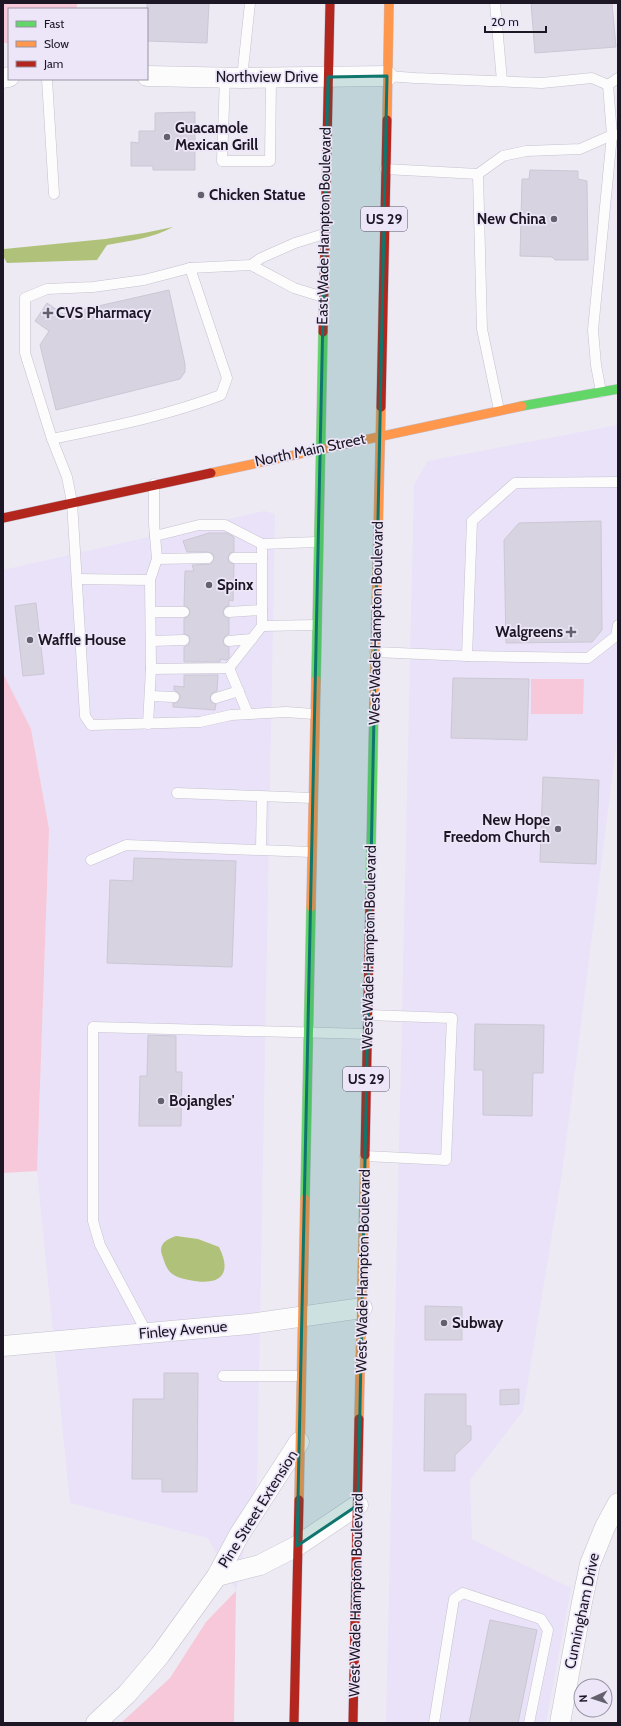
<svg xmlns="http://www.w3.org/2000/svg" width="621" height="1726" font-family="Cabin,sans-serif">
  <rect width="100%" height="100%" fill="#edeaf4"/>
  <!-- built -->
  <g fill="#eae2f8">
    <polygon points="618,425 618,731 562,1174 523,1411 470,1480 472,1539 571,1588 546,1723 386,1723 414,484 428,461"/>
    <polygon points="264,511 275,514 257,1482 236,1591 208,1538 70,1503 37,1171 49,829 31,729 3,673 3,570"/>
  </g>
  <!-- green -->
  <g fill="#f6c8d9">
    <polygon points="3,3 77,3 77,9 9,9 9,43 3,43"/>
    <polygon points="3,673 31,729 49,829 37,1171 3,1173"/>
    <polygon points="531,679 584,679 583,714 531,714"/>
    <polygon points="236,1591 234,1723 121,1723 170,1678 206,1622"/>
  </g>
  <!-- water -->
  <g fill="#b0c27a">
    <path d="M173 227C153 238 129 241 107 245L97 260 7 263 3 256 4 249 105 239 144 233Z"/>
    <path d="M176 1236 198 1239 219 1247C234 1277 217 1286 189 1280 183 1279 175 1277 170 1272 166 1268 164 1260 162 1255 158 1244 167 1239 176 1236Z"/>
  </g>
  <!-- building -->
  <g fill="#d7d3e0" stroke="#cbc7d4">
    <polygon points="147,3 209,3 207,43 147,41"/>
    <polygon points="531,3 612,3 616,47 535,53"/>
    <polygon points="195,112 195,170 153,170 153,166 131,166 131,142 139,143 139,131 155,131 155,113"/>
    <polygon points="530,170 578,171 578,179 587,181 588,260 555,260 552,257 520,256 522,179 529,179"/>
    <polygon points="169,290 185,364 185,372 180,379 56,410 40,345 49,331 35,321 47,303 63,314"/>
    <polygon points="601,521 602,630 592,642 506,643 504,540 519,523"/>
    <polygon points="209,533 227,533 234,537 234,552 230,553 228,558 229,562 234,564 233,601 229,600 229,606 225,607 223,612 224,616 229,618 229,634 225,636 223,641 224,645 229,647 229,658 227,660 220,659 220,662 184,662 184,647 188,645 190,640 189,636 184,634 184,618 188,617 190,612 189,608 184,606 185,571 194,571 192,565 211,564 214,558 213,554 208,552 187,552 183,541"/>
    <polygon points="36,603 44,674 23,676 15,606"/>
    <polygon points="184,675 218,675 217,691 212,693 210,697 211,702 216,704 215,710 173,707 173,703 177,703 180,698 180,694 174,690 174,686 184,687"/>
    <polygon points="453,678 529,679 527,740 451,738"/>
    <polygon points="543,777 599,780 596,864 540,862"/>
    <polygon points="134,858 236,861 232,967 107,963 110,880 133,881"/>
    <polygon points="475,1024 544,1025 543,1073 533,1073 532,1116 483,1115 483,1070 474,1070"/>
    <polygon points="148,1035 176,1036 176,1072 182,1072 181,1126 139,1126 140,1076 147,1076"/>
    <polygon points="425,1306 462,1307 462,1340 425,1340"/>
    <polygon points="164,1373 198,1373 197,1492 162,1492 162,1479 132,1479 133,1399 164,1399"/>
    <polygon points="519,1389 519,1404 500,1405 500,1390"/>
    <polygon points="425,1394 466,1394 466,1426 471,1426 471,1440 455,1455 455,1471 424,1471"/>
    <polygon points="490,1620 537,1630 518,1723 469,1723"/>
  </g>
  <g fill="none" stroke-linecap="round" stroke-linejoin="round">
    <defs>
      <g id="lane">
        <polyline points="495,3 502,81"/>
        <polyline points="387,76 415,78 542,83 592,78 608,85 612,135 593,330 596,365 601,392"/>
        <polyline points="225,78 222,161 270,161 271,78"/>
        <polyline points="242,78 250,3"/>
        <polyline points="47,79 54,194"/>
        <polyline points="608,85 618,78"/>
        <polyline points="385,169 478,174 503,156 526,151 580,149 612,135 618,135"/>
        <polyline points="478,174 482,329 499,410"/>
        <polyline points="251,265 294,288 323,297"/>
        <path d="M52 439C109 427 166 416 221 395L227 378 190 268"/>
        <polyline points="155,536 199,525 225,525 262,544"/>
        <polyline points="234,558 262,558"/>
        <polyline points="157,559 208,558"/>
        <polyline points="77,579 150,580 151,669 229,668 262,626 316,625"/>
        <polyline points="150,580 157,559 154,524 154,484"/>
        <polyline points="151,612 184,612"/>
        <polyline points="229,612 262,610"/>
        <polyline points="262,626 262,544 317,542"/>
        <polyline points="151,641 184,640"/>
        <polyline points="229,641 252,639"/>
        <polyline points="375,652 467,656 472,521 515,483 618,482"/>
        <polyline points="467,656 588,658 616,636 618,625"/>
        <polyline points="229,668 248,714"/>
        <polyline points="150,696 174,697"/>
        <polyline points="216,698 239,691"/>
        <polyline points="314,714 286,712 231,715 200,722 91,725 85,716 72,502 67,477 52,439 25,353 25,298 47,289 93,287 144,280 190,268 251,265 261,258 295,243 324,234"/>
        <polyline points="148,724 151,669"/>
        <polyline points="177,793 312,798"/>
        <polyline points="261,849 262,797"/>
        <polyline points="91,860 126,845 311,852"/>
        <polyline points="365,1156 446,1160 452,1018 368,1015"/>
        <polyline points="147,1333 100,1245 93,1221 93,1027 367,1034"/>
        <polyline points="223,1376 300,1376"/>
        <polyline points="434,1723 454,1599 463,1593 541,1619 548,1630 529,1723"/>
      </g>
      <g id="street">
        <polyline points="147,76 242,78 387,76"/>
        <polyline points="3,78 9,77"/>
        <polyline points="3,1346 249,1324 362,1308"/>
        <polyline points="217,1576 260,1565 297,1546 358,1505"/>
        <polyline points="96,1723 127,1694 160,1655 217,1576 239,1535 299,1442"/>
        <polyline points="560,1723 582,1602 590,1564 605,1527 618,1503"/>
      </g>
      <g id="fast">
        <polyline points="522,406 618,389"/>
        <polyline points="316,680 323,332"/>
        <polyline points="370,899 374,705"/>
        <polyline points="305,1199 311,907"/>
      </g>
      <g id="slow">
        <polyline points="387,120 389,3"/>
        <polyline points="211,473 522,406"/>
        <polyline points="374,705 381,407"/>
        <polyline points="311,907 316,680"/>
        <polyline points="359,1419 365,1155"/>
        <polyline points="299,1500 305,1199"/>
      </g>
      <g id="jam">
        <polyline points="323,332 330,3"/>
        <polyline points="381,407 387,120"/>
        <polyline points="3,518 211,473"/>
        <polyline points="365,1155 370,899"/>
        <polyline points="294,1723 299,1500"/>
        <polyline points="353,1723 359,1419"/>
      </g>
    </defs>
    <!-- lane casing -->
    <use href="#lane" stroke="#c5c1ce" stroke-width="11"/>
    <!-- street casing -->
    <use href="#street" stroke="#c5c1ce" stroke-width="21"/>
    <!-- fast casing -->
    <use href="#fast" stroke="#c5c1ce" stroke-width="10"/>
    <!-- slow casing -->
    <use href="#slow" stroke="#c5c1ce" stroke-width="10"/>
    <!-- jam casing -->
    <use href="#jam" stroke="#c5c1ce" stroke-width="10"/>
    <!-- lane -->
    <use href="#lane" stroke="#fcfcfd" stroke-width="10"/>
    <!-- street -->
    <use href="#street" stroke="#fcfcfd" stroke-width="20"/>
    <!-- fast -->
    <use href="#fast" stroke="#63d668" stroke-width="9"/>
    <!-- slow -->
    <use href="#slow" stroke="#ff974d" stroke-width="9"/>
    <!-- jam -->
    <use href="#jam" stroke="#b3261e" stroke-width="9"/>
  </g>
  <!-- marked area -->
  <path fill="#0f766e" fill-opacity="0.2" stroke="#0f766e" stroke-width="3" stroke-linejoin="round" d="M387 76 358 1505 297 1546 328 77Z"/>
  <!-- markers -->
  <g fill="#65606d" stroke="#ece6f8" stroke-width="1.5">
    <circle cx="167" cy="137" r="4"/>
    <circle cx="201" cy="195" r="4"/>
    <circle cx="554" cy="219" r="4"/>
    <path d="M46 307h4v4h4v4h-4v4h-4v-4h-4v-4h4z"/>
    <circle cx="209" cy="585" r="4"/>
    <path d="M569 626h4v4h4v4h-4v4h-4v-4h-4v-4h4z"/>
    <circle cx="30" cy="640" r="4"/>
    <circle cx="558" cy="829" r="4"/>
    <circle cx="161" cy="1101" r="4"/>
    <circle cx="444" cy="1323" r="4"/>
  </g>
  <g text-anchor="middle" stroke-width="3.5" stroke-linejoin="round" paint-order="stroke">
    <!-- shield labels -->
    <g fill="#ece6f8" stroke="#5a5464" stroke-width="1">
      <rect x="361" y="207" width="46" height="24" rx="3"/>
      <rect x="343" y="1067" width="46" height="24" rx="3"/>
    </g>
    <g font-size="14" font-weight="bold" fill="#1c1625">
      <text x="384" y="224">US 29</text>
      <text x="366" y="1084">US 29</text>
    </g>
    <!-- street labels -->
    <g font-size="15" fill="#1c1625" stroke="#ece6f8">
      <text x="267" y="82">Northview Drive</text>
      <text transform="translate(324 226) rotate(-89)" y="5">East Wade Hampton Boulevard</text>
      <text transform="translate(310 450) rotate(-12)" y="5">North Main Street</text>
      <text transform="translate(376 623) rotate(-89)" y="5">West Wade Hampton Boulevard</text>
      <text transform="translate(369 947) rotate(-89)" y="5">West Wade Hampton Boulevard</text>
      <text transform="translate(363 1271) rotate(-89)" y="5">West Wade Hampton Boulevard</text>
      <text transform="translate(183 1330) rotate(-5)" y="5">Finley Avenue</text>
      <text transform="translate(258 1509) rotate(-58)" y="5">Pine Street Extension</text>
      <text transform="translate(356 1595) rotate(-89)" y="5">West Wade Hampton Boulevard</text>
      <text transform="translate(582 1611) rotate(-78)" y="5">Cunningham Drive</text>
    </g>
    <!-- poi labels -->
    <g font-size="15" font-weight="bold" fill="#1c1625" stroke="#ece6f8" text-anchor="start">
      <text x="175" y="133">Guacamole<tspan x="175" dy="17">Mexican Grill</tspan></text>
      <text x="209" y="200">Chicken Statue</text>
      <text x="546" y="224" text-anchor="end">New China</text>
      <text x="56" y="318">CVS Pharmacy</text>
      <text x="217" y="590">Spinx</text>
      <text x="563" y="637" text-anchor="end">Walgreens</text>
      <text x="38" y="645">Waffle House</text>
      <text x="550" y="825" text-anchor="end">New Hope<tspan x="550" dy="17">Freedom Church</tspan></text>
      <text x="169" y="1106">Bojangles'</text>
      <text x="452" y="1328">Subway</text>
    </g>
  </g>
  <!-- border -->
  <rect width="621" height="1726" fill="none" stroke="#1c1625" stroke-width="8"/>
  <!-- legend -->
  <rect x="8" y="8" width="140" height="72" fill="#ece6f8" stroke="#9993a4"/>
  <rect x="16" y="21" width="20" height="6" fill="#63d668" stroke="#9993a4"/>
  <text x="44" y="28" font-size="12" fill="#1c1625">Fast</text>
  <rect x="16" y="41" width="20" height="6" fill="#ff974d" stroke="#9993a4"/>
  <text x="44" y="48" font-size="12" fill="#1c1625">Slow</text>
  <rect x="16" y="61" width="20" height="6" fill="#b3261e" stroke="#9993a4"/>
  <text x="44" y="68" font-size="12" fill="#1c1625">Jam</text>
  <!-- north arrow -->
  <g transform="translate(593 1698) rotate(267)"><circle r="19" fill="#ece6f8" stroke="#9993a4"/>
  <path d="M0-3L7 15L0 10L-7 15Z" fill="#65606d"/>
  <text y="-6" font-size="11" font-weight="bold" text-anchor="middle" fill="#1c1625">N</text>
  </g>
  <!-- scale -->
  <path d="M485 26v6h61v-6" fill="none" stroke="#1c1625" stroke-width="2"/>
  <text x="491" y="26" font-size="12" fill="#1c1625" stroke="#ece6f8" stroke-width="3" paint-order="stroke">20 m</text>
</svg>
